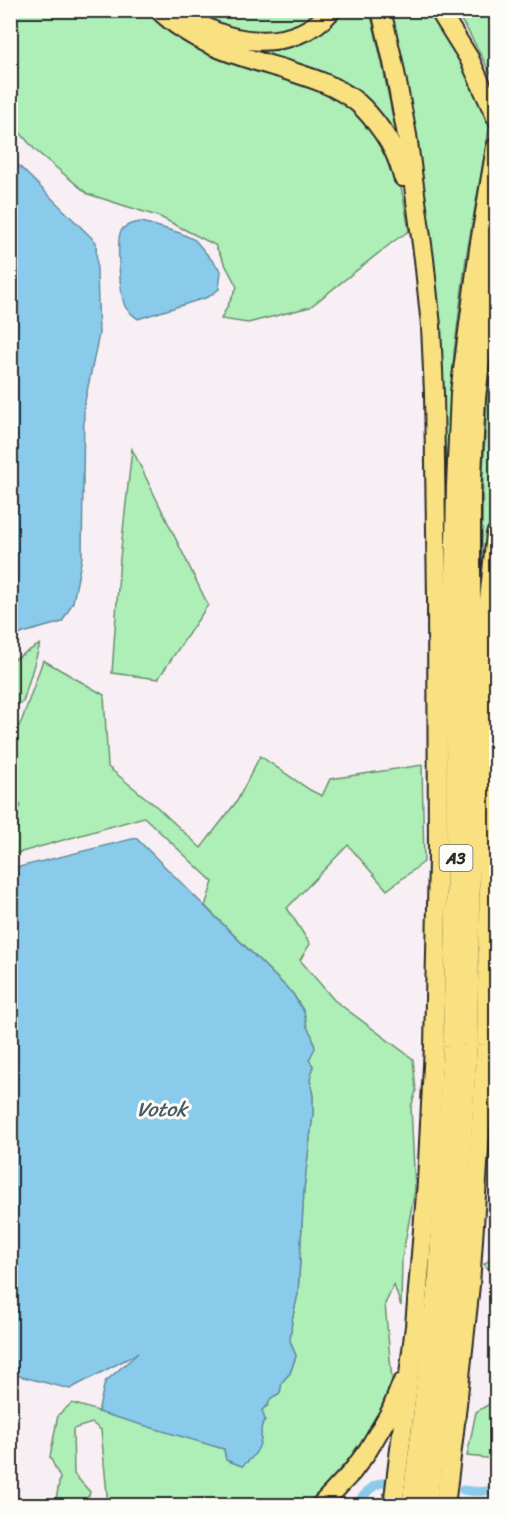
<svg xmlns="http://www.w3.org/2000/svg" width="507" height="1516" font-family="Sriracha,sans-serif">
  <rect width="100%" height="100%" fill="#f7eff3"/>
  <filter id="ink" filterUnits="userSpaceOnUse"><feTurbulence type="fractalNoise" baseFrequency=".0167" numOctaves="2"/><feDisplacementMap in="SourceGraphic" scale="12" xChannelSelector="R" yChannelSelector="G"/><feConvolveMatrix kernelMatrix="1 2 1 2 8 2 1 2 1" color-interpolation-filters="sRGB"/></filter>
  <g filter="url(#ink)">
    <!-- green -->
    <g fill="#adefb7" stroke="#6c8d71" stroke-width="1.5">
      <polygon points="10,11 151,11 333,94 374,128 398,174 404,201 409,231 394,241 310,307 248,323 221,319 237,287 215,245 160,217 88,194 35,150 11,122"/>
      <polygon points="188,11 324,11 289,33 237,33"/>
      <polygon points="341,11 370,11 382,63 399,148 380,116 227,43 333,19"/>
      <polygon points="389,11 430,11 468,76 490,124 466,258 454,353 446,470 444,530 431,242 417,151"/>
      <polygon points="455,11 496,11 496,83 468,31"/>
      <polygon points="496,308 496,502 491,529 480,667 483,469 489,373"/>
      <polygon points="132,449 208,605 158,679 112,673 120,558"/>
      <polygon points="496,596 496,1146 488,1145"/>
      <polygon points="40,644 23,702 16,705 11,704 11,661"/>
      <polygon points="43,660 104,695 108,767 157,807 201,848 237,801 260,756 310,790 322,796 330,779 422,765 424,862 387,890 348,845 287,908 310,944 300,960 334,1000 413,1059 416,1091 411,1107 415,1190 402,1258 401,1306 394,1285 385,1304 392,1380 375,1424 353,1455 307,1505 108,1505 101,1430 92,1423 73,1429 74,1474 90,1492 85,1505 55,1505 60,1478 50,1457 58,1415 72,1403 224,1449 226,1460 242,1466 261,1439 260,1427 262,1410 268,1405 270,1398 280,1393 282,1382 290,1373 296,1356 290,1341 292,1320 298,1294 304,1189 313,1113 313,1096 310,1080 313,1066 309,1060 312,1036 307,1027 304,1012 293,994 205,906 213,882 144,817 11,855 10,823 21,806 11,791 11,741 22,720"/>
      <polygon points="496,1255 496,1278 484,1264"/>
      <polygon points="496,1400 496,1459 467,1456 476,1412"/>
    </g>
    <!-- water -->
    <g fill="#8acbeb" stroke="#648b9e" stroke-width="1.5">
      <polygon points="11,158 96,242 99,334 84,406 82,557 73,602 62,622 23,633 11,639"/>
      <path d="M142 222 180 233 195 240 221 271 219 289 208 297 138 319C133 315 127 311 125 306 120 296 116 239 121 231 126 224 134 223 142 222Z"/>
      <path d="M136 838 293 994 304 1012 307 1027 312 1036 315 1048 309 1060 313 1066 310 1080 313 1096V1113L304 1189 298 1294 292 1320 290 1341 296 1356 290 1373 282 1382 280 1393 271 1398 268 1405 262 1410 265 1420C259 1429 262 1429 261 1438 260 1451 252 1459 242 1466L226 1460 224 1449 98 1412 105 1382 138 1353 70 1389 11 1374V869Z"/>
    </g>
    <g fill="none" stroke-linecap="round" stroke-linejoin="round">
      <!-- canal -->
      <g stroke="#8acbeb" stroke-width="9">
        <path d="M463 1490C474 1492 486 1493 496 1488"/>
        <path d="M355 1506C365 1494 373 1482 389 1482"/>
      </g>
      <defs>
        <g id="highway">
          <path d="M159 10C193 44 238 56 283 69 309 77 336 85 358 103 367 111 375 121 382 131 393 147 398 158 403 177"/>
          <path d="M179 10C222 46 292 56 332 10"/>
          <polyline points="381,10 393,62 407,135 424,259 431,326 434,393 437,599 438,861 434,1046 427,1182 415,1326 393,1506"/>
          <polyline points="439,10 469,58 496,117"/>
          <polyline points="320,1506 352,1472 368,1450 391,1411 402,1383"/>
          <polyline points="411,1506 421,1427 438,1275 452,1047 456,866 454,593 456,486 460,393 479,249 496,147"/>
          <polyline points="427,1506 446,1359 453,1286 468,1045 471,868 471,494 476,398 486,311 496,236"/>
          <polyline points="445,1506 454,1432 470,1285 486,1045 489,868 489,600 496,534"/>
        </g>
      </defs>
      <!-- highway casing -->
      <use href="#highway" stroke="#2b2b2b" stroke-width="22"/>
      <!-- highway -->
      <use href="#highway" stroke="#f9e181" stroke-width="18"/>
    </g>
  </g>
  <g text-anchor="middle" stroke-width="6" stroke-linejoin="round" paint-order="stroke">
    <!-- shield labels -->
    <rect fill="#fdfcf7" stroke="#6a6a68" stroke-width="1.5" x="439.5" y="845" width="33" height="26" rx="4.5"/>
    <g font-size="16" font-weight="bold" fill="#2b2b2b">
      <text x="456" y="864">A3</text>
    </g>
    <!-- water labels -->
    <g font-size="20" font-style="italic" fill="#485b65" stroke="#fdfcf7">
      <text x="162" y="1116">Votok</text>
    </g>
  </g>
  <!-- margin -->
  <rect width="507" height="1516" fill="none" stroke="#fdfcf7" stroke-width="36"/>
  <rect x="18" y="18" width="471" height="1480" fill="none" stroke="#2b2b2b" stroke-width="2" filter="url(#ink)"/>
</svg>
